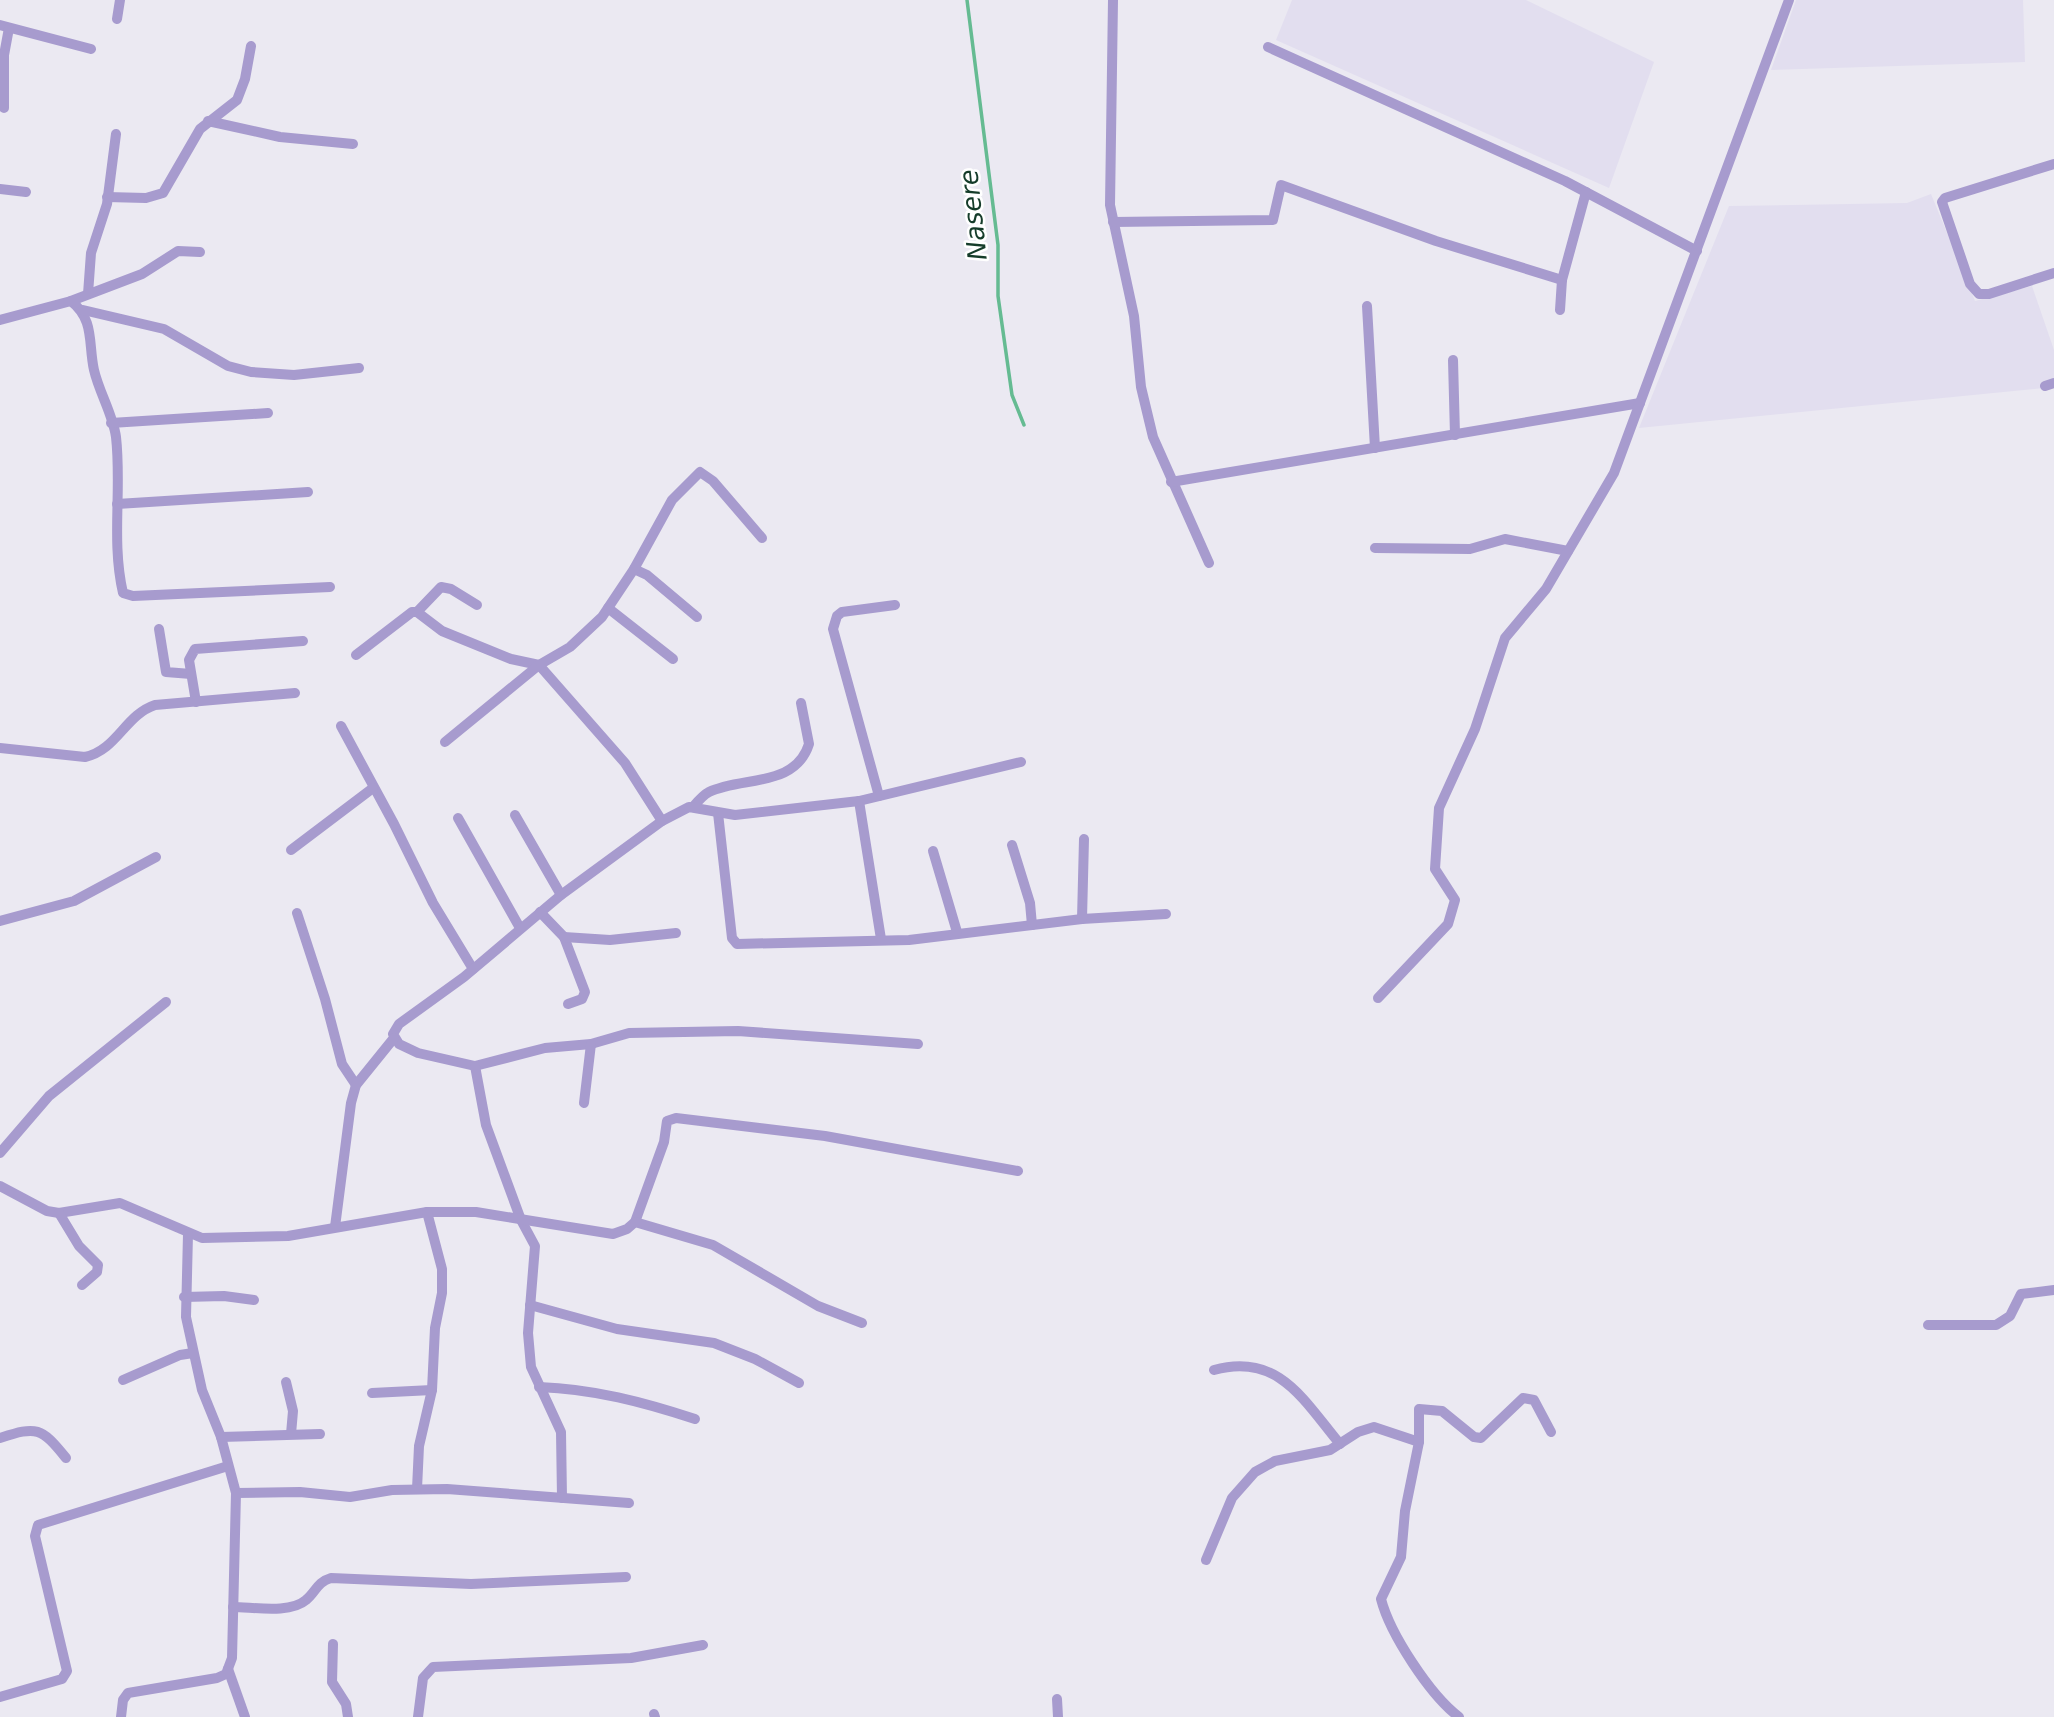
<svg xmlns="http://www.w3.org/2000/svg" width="2054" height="1717" font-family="'DejaVu Sans',sans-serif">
  <rect width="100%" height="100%" fill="#ebe9f2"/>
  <!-- built -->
  <g fill="#e2deef">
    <polygon points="1292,0 1526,0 1654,62 1609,188 1276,40"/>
    <polygon points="1796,0 2023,0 2025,62 1771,70"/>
    <polygon points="1931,194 1975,301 2032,286 2054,350 2054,387 1639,428 1729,206 1907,203"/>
  </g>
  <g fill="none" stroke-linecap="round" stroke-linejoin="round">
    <!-- stream -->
    <polyline stroke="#65bb92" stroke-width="3.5" points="967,0 998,245 998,296 1012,395 1024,425"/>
    <!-- minor -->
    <g stroke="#a79bce" stroke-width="10">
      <polyline points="1113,0 1110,205 1134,316 1141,387 1153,437 1209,563"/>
      <polyline points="117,19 120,0"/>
      <polyline points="0,25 91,49"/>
      <polyline points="1268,47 1565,181 1697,251"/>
      <polyline points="4,108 4,55 9,28"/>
      <polyline points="208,121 280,137 353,144"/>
      <polyline points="2054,164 1945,198 1942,202 1970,284 1979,294 1989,294 2054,273"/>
      <polyline points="0,189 26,192"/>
      <polyline points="107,197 146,198 163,193 200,129 237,100 245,79 251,46"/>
      <polyline points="1113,222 1273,220 1281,185 1436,241 1562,280"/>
      <polyline points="88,294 91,253 107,204 116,134"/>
      <path d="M71 301C95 320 88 343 94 370 99 392 113 415 116 437 122 489 111 541 123 593L133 596 330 587"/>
      <polyline points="1367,306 1375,448"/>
      <polyline points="83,310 164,329 228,366 251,372 294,375 359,368"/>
      <polyline points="1560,310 1562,280 1586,192"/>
      <polyline points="0,320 71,301 142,274 178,251 200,252"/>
      <polyline points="1453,360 1455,435"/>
      <polyline points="2045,386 2054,383"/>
      <polyline points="111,423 268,413"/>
      <polyline points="1171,482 1640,403"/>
      <polyline points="117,504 308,492"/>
      <polyline points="1375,548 1470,549 1505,539 1568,551"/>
      <polyline points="634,569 647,575 697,617"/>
      <polyline points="608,608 673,659"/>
      <polyline points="417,612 441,587 451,589 477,605"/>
      <polyline points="159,629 166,672 191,674"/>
      <polyline points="356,655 412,612 417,612 442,631 511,659 539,665 625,763 662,821"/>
      <polyline points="196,702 189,660 195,649 303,641"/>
      <polyline points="341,726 394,824 433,903 473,969"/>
      <polyline points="445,742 539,665 570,647 602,617 634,569 672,500 700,472 713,481 762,538"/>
      <path d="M0 748 85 757C117 750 125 715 155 705L295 693"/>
      <polyline points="879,796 833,629 837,616 842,612 895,605"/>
      <polyline points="859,801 881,939"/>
      <path d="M693 807C698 801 703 795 709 792 742 776 795 788 809 744L801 703"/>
      <polyline points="718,813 732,938 737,944 909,940 1082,919 1166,914"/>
      <polyline points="515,815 561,895"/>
      <polyline points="458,818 520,928"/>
      <polyline points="1012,845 1030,903 1032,925"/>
      <polyline points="291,850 373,788"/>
      <polyline points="933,851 957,932"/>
      <polyline points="540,912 564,937 585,992 582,999 568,1004"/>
      <polyline points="297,913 325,999 342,1064 356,1085"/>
      <polyline points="1082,919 1084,839"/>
      <polyline points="0,921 74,901 156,857"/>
      <polyline points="564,937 610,940 676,933"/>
      <polyline points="1378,998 1448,924 1455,900 1435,869 1439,808 1475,729 1505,638 1546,589 1614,473 1789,0"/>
      <polyline points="918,1044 738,1031 629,1033 591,1044 545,1048 475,1066 418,1053 399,1044 393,1034 399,1024 464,977 561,895 662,821 689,807 735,815 859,801 1021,762"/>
      <polyline points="475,1066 486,1125 521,1220 535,1246 528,1333 531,1367 561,1432 562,1498"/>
      <polyline points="584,1103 591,1044"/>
      <polyline points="0,1153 49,1096 166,1002"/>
      <polyline points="0,1186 47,1211 59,1213 120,1203 202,1238 288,1236 427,1212 476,1212 613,1234 627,1229 635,1222 664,1142 667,1121 676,1118 825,1136 1018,1171"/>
      <polyline points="59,1213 79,1246 98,1265 97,1272 82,1285"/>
      <polyline points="635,1222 713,1245 818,1306 862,1323"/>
      <polyline points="335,1227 351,1103 356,1085 394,1038"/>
      <polyline points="184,1297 224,1296 254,1300"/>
      <polyline points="530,1305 617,1329 714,1343 755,1359 799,1383"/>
      <polyline points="1928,1325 1996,1325 2010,1316 2021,1294 2054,1290"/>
      <path d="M1214 1370C1279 1352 1304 1401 1340 1444"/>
      <polyline points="123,1380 180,1355 193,1353"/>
      <polyline points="286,1382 293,1411 291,1434"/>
      <path d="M539 1387C594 1389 643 1402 695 1419"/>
      <polyline points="372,1393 432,1390"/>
      <polyline points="221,1437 320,1434"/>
      <path d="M0 1438C37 1426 41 1427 66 1458"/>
      <polyline points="417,1489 419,1446 432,1390 435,1328 442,1293 442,1269 427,1212"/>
      <polyline points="236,1493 300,1492 350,1497 392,1490 447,1489 629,1503"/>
      <polyline points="1206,1560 1232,1498 1255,1472 1275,1461 1330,1450 1358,1432 1374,1427 1419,1442"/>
      <path d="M233 1607C253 1607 290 1614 306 1600 316 1592 317 1582 331 1578L471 1584 626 1577"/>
      <polyline points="333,1644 332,1682 346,1704 348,1717"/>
      <polyline points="228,1669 245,1717"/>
      <polyline points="0,1697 62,1679 67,1671 35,1536 38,1525 228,1466"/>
      <polyline points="1057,1699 1058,1717"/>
      <polyline points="654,1714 655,1717"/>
      <polyline points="121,1717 123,1700 128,1693 217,1678 226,1674 232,1658 236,1493 221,1437 202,1390 186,1317 188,1234"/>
      <polyline points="418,1717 423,1678 433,1667 631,1658 703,1645"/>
      <path d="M1459 1717C1430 1695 1390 1634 1381 1599L1401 1557 1405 1511 1419 1442V1409L1442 1411 1474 1437 1481 1438 1523 1398 1534 1400 1551 1432"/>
    </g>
  </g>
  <g text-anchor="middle" stroke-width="5" stroke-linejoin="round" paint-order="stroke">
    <!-- water labels -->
    <g font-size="26" font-style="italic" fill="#153c2a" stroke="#fff">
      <text transform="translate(973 215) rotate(-96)" y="9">Nasere</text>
    </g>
  </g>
</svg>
